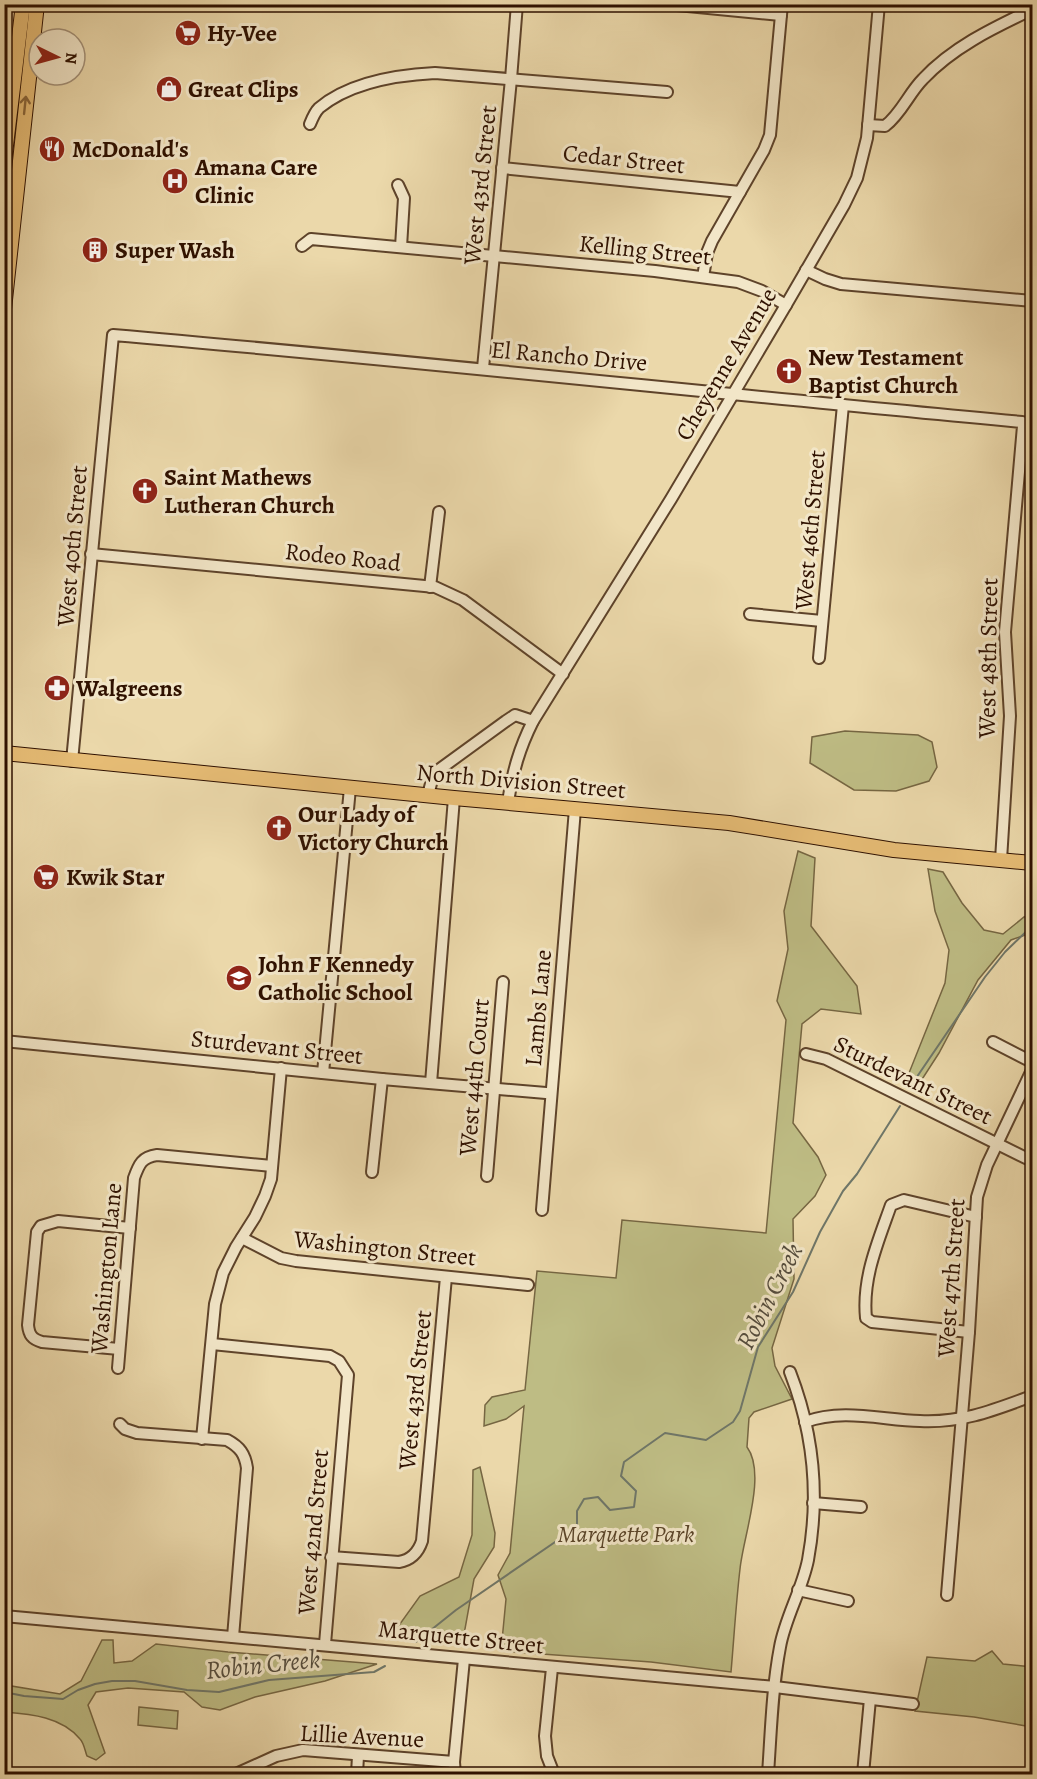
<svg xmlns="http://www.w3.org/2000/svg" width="1037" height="1779" font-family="Alegreya,serif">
  <rect width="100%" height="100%" fill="#ebd8aa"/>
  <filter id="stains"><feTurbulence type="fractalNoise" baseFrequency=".00333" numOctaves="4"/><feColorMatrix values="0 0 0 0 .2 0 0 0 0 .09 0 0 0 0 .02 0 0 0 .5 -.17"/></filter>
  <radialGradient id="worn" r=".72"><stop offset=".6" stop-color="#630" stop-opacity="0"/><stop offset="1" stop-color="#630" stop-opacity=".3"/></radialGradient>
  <!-- green -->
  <g fill="#bebc84" stroke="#766642" stroke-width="1.5">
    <polygon points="845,731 918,735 932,742 937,767 929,781 896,791 854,790 810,763 812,737"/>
    <path d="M798 851 815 858 811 926 857 986 861 1014 821 1009 802 1024 793 1123 818 1157 826 1175 815 1196 793 1219 794 1279 772 1348 775 1366 792 1399 754 1412 749 1418 747 1447C767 1474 743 1537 740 1569 736 1603 734 1638 731 1672L651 1662 501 1651 506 1599 498 1575 510 1553 524 1406 506 1419 484 1426 485 1405 492 1397 525 1390 537 1271 616 1278 622 1220 766 1233 786 1020 777 1001 788 949 784 911Z"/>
    <polygon points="928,869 943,872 962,903 984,930 1003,934 1024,917 1032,914 1032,931 1028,934 1011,940 978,980 939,1053 919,1084 909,1073 945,983 949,950 935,911"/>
    <polygon points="480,1467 495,1533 494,1547 474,1579 463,1640 392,1635 420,1596 459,1577 472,1535 473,1470"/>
    <path d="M102 1640H113L114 1663 132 1661 156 1644 228 1652 377 1664 325 1681 255 1697 220 1710 202 1707 184 1692 128 1688 96 1692 88 1705 105 1753 96 1760 87 1756C85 1751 84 1743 80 1739 62 1717 31 1714 5 1712V1685L60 1694 81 1681Z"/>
    <polygon points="992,1651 1003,1664 1032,1667 1032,1727 974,1717 915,1711 927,1657 975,1661"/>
    <polygon points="139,1707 178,1711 177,1729 138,1725"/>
  </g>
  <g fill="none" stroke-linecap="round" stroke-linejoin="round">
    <!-- stream -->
    <g stroke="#6f7668" stroke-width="2">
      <polyline points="910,1087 985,977 1005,952 1032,926"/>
      <polyline points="416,1642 456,1610 577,1527 577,1511 584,1499 598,1497 610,1510 634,1507 636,1491 621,1476 624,1462 665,1433 706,1440 733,1422 740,1411 758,1347 793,1292 820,1232 843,1191 857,1174 900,1106"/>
      <polyline points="4,1692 24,1696 63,1699 78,1690 95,1684 112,1681 135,1681 187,1690 219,1692 269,1680 374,1672 385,1666"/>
    </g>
    <defs>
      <g id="minor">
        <polyline points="667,4 781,15"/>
        <path d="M310 124C312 119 315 112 319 108 350 82 396 75 435 73L667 92"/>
        <path d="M868 125 885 126C901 114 909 93 923 79 952 48 991 29 1029 11L1032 7"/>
        <polyline points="502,168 740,192"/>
        <polyline points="398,185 404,198 401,247"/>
        <polyline points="302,246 311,239 655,271 738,282 762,291 786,305"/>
        <polyline points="806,270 825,279 841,284 1032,301"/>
        <polyline points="703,277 707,253 712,241 764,150 770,135 782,4"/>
        <polyline points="483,368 511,79 517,4"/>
        <polyline points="91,554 435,587 463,600 563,674"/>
        <polyline points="430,587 439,512"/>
        <polyline points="750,614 822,621"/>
        <polyline points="819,658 843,405"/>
        <path d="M72 761 113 335C416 361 719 394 1022 422L1023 426 1005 632 1010 716 1001 860"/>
        <polyline points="428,795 433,776 440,769 506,721 515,715 533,721"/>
        <path d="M508 802C513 771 519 749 533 721L671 499 786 305 844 205 857 178 867 138 879 4"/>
        <polyline points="4,1041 382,1079 546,1093"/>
        <polyline points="993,1042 1032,1062"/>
        <polyline points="806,1054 826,1059 1032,1161"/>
        <polyline points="323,1073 350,788"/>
        <polyline points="431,1083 454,798"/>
        <polyline points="372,1172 382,1079"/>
        <polyline points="487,1176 503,982"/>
        <polyline points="542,1210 575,809"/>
        <polyline points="242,1238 281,1258 296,1261 528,1285"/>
        <path d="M969 1332 872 1322 866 1318C862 1278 878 1242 891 1205L904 1200 976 1217"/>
        <polyline points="212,1344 330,1356 339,1361 348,1375 325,1644"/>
        <path d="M119 1349 42 1342C32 1339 29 1335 28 1325L37 1232 41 1226 58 1221 130 1228"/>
        <path d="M118 1368 134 1178C139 1164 142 1157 157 1155L272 1166"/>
        <path d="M805 1422C843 1408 882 1420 920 1421 963 1423 994 1410 1032 1396"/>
        <path d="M120 1424 125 1429 137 1433 227 1440C240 1447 245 1454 247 1468L233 1637"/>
        <polyline points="202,1439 215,1304 223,1273 236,1247 255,1217 265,1196 271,1179 281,1068"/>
        <polyline points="813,1503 861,1507"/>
        <path d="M331 1557 399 1562C411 1560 418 1553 422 1541L446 1277"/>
        <polyline points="798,1590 848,1601"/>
        <polyline points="947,1595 969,1332 977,1197 987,1165 1032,1070"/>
        <polyline points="4,1616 775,1687 913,1704"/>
        <polyline points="552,1668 545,1736 547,1756 554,1774"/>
        <polyline points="236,1774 276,1756 303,1750 454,1762"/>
        <polyline points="357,1774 358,1756"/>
        <polyline points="455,1774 454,1762 464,1659"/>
        <path d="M768 1774C771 1732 772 1689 780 1647 785 1618 802 1590 808 1560 820 1495 814 1434 790 1372"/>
        <polyline points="863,1774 870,1699"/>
      </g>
      <g id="major">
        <polyline points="4,162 23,4"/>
        <polyline points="4,309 37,4"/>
        <polyline points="4,753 454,798 729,823 894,850 1032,863"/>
      </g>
    </defs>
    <!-- minor casing -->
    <use href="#minor" stroke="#5e432a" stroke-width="14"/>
    <!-- major casing -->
    <use href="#major" stroke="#2f1100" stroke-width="16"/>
    <!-- minor -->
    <use href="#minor" stroke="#f2e6c8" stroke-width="10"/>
    <!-- major -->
    <use href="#major" stroke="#e6bc75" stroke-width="14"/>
  </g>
  <!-- one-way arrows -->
  <defs><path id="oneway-shaft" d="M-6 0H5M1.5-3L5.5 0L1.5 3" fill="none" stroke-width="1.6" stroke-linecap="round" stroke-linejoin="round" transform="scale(1.5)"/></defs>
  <use stroke="#8a663a" href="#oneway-shaft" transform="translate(25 105) rotate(-84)"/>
  <!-- icons -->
  <defs>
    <symbol id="supermarket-disc" viewBox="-11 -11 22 22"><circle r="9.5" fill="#8f2418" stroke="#f2e6c8"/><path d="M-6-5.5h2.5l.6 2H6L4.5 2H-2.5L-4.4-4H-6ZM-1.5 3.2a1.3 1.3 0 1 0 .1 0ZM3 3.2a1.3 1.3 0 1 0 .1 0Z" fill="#fff"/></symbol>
    <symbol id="shop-disc" viewBox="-11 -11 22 22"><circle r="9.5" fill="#8f2418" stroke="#f2e6c8"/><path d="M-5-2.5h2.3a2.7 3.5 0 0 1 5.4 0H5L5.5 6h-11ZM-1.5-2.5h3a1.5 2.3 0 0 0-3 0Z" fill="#fff"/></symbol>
    <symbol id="restaurant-disc" viewBox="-11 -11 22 22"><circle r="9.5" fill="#8f2418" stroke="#f2e6c8"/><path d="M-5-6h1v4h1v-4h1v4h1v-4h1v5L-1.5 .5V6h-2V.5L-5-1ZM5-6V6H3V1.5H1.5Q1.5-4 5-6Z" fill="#fff"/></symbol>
    <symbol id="hospital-disc" viewBox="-11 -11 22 22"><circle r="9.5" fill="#8f2418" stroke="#f2e6c8"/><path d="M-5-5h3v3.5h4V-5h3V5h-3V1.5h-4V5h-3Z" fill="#fff"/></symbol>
    <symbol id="building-disc" viewBox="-11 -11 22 22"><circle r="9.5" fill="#8f2418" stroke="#f2e6c8"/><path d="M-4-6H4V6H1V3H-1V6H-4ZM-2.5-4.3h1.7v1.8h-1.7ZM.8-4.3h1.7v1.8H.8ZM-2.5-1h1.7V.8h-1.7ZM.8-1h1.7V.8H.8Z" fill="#fff"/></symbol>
    <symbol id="church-disc" viewBox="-11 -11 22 22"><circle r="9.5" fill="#8f2418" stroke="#f2e6c8"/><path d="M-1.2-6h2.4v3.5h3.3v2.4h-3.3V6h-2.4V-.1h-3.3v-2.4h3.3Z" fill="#fff"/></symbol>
    <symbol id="pharmacy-disc" viewBox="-11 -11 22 22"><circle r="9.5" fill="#8f2418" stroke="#f2e6c8"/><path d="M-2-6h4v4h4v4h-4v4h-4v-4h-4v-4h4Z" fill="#fff"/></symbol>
    <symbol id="school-disc" viewBox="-11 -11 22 22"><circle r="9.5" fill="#8f2418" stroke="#f2e6c8"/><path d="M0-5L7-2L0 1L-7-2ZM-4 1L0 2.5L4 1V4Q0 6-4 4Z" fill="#fff"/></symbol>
  </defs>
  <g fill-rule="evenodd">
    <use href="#supermarket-disc" x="173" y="18" width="30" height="30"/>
    <use href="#shop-disc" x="154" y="74" width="30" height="30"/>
    <use href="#restaurant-disc" x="37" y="134" width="30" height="30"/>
    <use href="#hospital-disc" x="160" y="166" width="30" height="30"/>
    <use href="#building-disc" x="80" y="235" width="30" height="30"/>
    <use href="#church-disc" x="774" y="356" width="30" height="30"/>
    <use href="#church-disc" x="130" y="476" width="30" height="30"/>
    <use href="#pharmacy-disc" x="42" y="673" width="30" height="30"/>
    <use href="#church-disc" x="264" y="813" width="30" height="30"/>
    <use href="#supermarket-disc" x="31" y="862" width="30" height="30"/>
    <use href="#school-disc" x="224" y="963" width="30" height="30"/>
  </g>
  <g text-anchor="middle" stroke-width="6" stroke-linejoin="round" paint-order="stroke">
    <!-- poi labels -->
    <g font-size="24" font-weight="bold" fill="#2f1100" stroke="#f2e6c8" text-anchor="start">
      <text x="207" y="41">Hy-Vee</text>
      <text x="188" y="97">Great Clips</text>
      <text x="72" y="157">McDonald's</text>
      <text x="195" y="175">Amana Care<tspan x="195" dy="28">Clinic</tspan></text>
      <text x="115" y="258">Super Wash</text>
      <text x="808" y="365">New Testament<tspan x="808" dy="28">Baptist Church</tspan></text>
      <text x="164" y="485">Saint Mathews<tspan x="164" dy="28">Lutheran Church</tspan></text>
      <text x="76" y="696">Walgreens</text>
      <text x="298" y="822">Our Lady of<tspan x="298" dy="28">Victory Church</tspan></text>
      <text x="66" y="885">Kwik Star</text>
      <text x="258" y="972">John F Kennedy<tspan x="258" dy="28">Catholic School</tspan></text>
    </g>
    <!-- street labels -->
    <g font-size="24" fill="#2f1100" stroke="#f2e6c8">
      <text transform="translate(624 159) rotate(6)" y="8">Cedar Street</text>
      <text transform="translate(480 185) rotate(-84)" y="8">West 43rd Street</text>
      <text transform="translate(645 250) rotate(6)" y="8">Kelling Street</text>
      <text transform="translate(569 356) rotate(5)" y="8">El Rancho Drive</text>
      <text transform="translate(726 364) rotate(-59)" y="8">Cheyenne Avenue</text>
      <text transform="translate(810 530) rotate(-85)" y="8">West 46th Street</text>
      <text transform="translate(72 546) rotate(-85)" y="8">West 40th Street</text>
      <text transform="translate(343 557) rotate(6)" y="8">Rodeo Road</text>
      <text transform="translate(988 658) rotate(-89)" y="8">West 48th Street</text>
      <text transform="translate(521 781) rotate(5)" y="8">North Division Street</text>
      <text transform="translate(538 1008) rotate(-85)" y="8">Lambs Lane</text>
      <text transform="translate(277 1047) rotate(6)" y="8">Sturdevant Street</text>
      <text transform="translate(474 1077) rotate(-85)" y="8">West 44th Court</text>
      <text transform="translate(913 1080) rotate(26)" y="8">Sturdevant Street</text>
      <text transform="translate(385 1248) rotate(6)" y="8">Washington Street</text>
      <text transform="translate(106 1268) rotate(-85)" y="8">Washington Lane</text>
      <text transform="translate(951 1278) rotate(-86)" y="8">West 47th Street</text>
      <text transform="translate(415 1390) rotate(-84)" y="8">West 43rd Street</text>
      <text transform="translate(313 1532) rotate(-85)" y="8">West 42nd Street</text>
      <text transform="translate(461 1637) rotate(6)" y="8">Marquette Street</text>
      <text transform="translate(362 1736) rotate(3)" y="8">Lillie Avenue</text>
    </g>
    <!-- park labels -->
    <g font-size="24" font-style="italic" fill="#5a4428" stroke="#f2e6c8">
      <text x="626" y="1542">Marquette Park</text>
    </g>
    <!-- water labels -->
    <g font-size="26" font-style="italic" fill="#544c3d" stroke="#f2e6c8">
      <text transform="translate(769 1296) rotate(-63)" y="9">Robin Creek</text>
      <text transform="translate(263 1664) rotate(-6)" y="9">Robin Creek</text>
    </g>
  </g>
  <!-- margin -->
  <rect width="1037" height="1779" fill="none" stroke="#ebd8aa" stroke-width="24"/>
  <rect x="6" y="6" width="1025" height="1767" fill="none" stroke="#2f1100" stroke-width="3"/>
  <rect x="12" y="12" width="1013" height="1755" fill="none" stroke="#2f1100" stroke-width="1.5"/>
  <!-- north arrow -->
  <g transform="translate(57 57) rotate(95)"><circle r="28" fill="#f2e6c8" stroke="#a49178" stroke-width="1.5"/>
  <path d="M0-4.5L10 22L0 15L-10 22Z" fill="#8f2418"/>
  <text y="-9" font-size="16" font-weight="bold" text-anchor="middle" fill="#2f1100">N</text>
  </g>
  <rect width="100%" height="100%" filter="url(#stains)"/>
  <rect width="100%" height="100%" fill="url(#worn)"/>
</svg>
